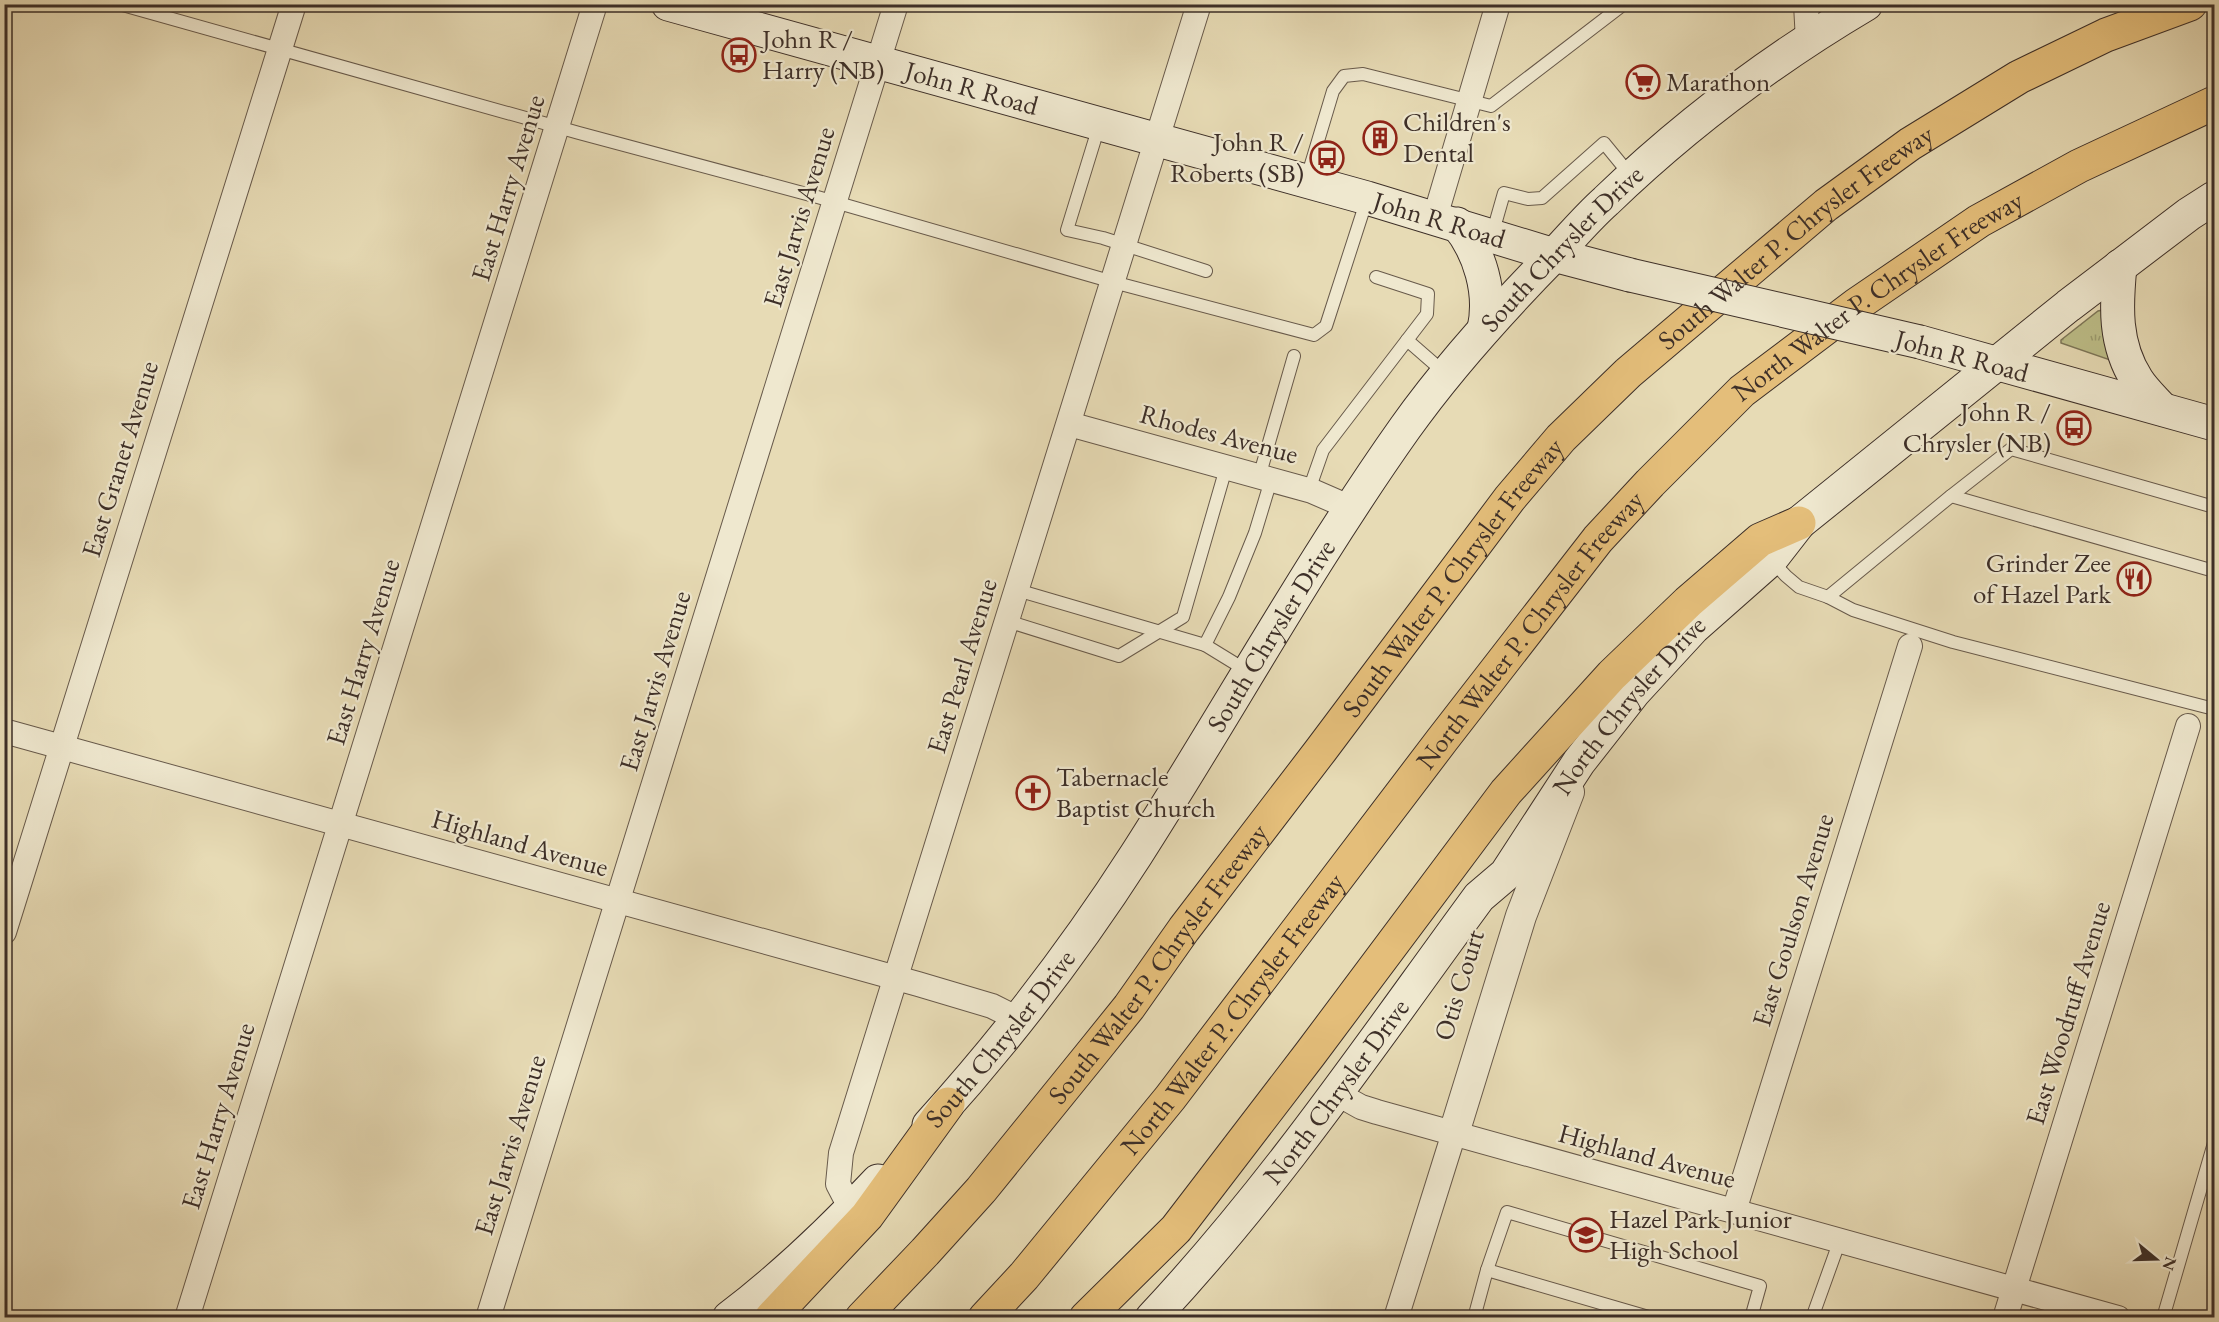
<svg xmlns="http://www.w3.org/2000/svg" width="2219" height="1322" font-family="'EB Garamond',serif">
  <defs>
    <pattern id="grass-tufts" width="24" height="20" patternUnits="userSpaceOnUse" patternTransform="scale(1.5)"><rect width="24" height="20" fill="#bdbe88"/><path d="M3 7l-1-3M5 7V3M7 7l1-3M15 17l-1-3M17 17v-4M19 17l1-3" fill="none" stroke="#9b9b6f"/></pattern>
  </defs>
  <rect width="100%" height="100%" fill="#e7dbb5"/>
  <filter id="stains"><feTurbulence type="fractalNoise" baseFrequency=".00333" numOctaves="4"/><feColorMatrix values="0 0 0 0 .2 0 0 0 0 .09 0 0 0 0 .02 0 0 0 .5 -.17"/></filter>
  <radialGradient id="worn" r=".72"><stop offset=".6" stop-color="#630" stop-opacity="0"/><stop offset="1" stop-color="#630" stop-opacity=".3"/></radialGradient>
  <!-- grass -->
  <polygon fill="url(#grass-tufts)" stroke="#7d7658" stroke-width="1.5" points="2103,310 2110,360 2061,343 2061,340 2098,311"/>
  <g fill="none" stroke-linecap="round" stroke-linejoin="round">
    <defs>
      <g id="service">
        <polyline points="119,4 579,133 814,196 1113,282 1314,335 1326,326 1367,199"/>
        <polyline points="1099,126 1067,230 1103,238 1206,271"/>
        <polyline points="1306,181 1333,91 1344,76 1363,74 1491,106 1624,4"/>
        <polyline points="1492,235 1504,193 1528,199 1542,198 1604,143 1631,176"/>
        <polyline points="1407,340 1446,374"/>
        <polyline points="1259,477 1294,356"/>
        <polyline points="1309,490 1323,450 1427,314 1428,294 1376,277"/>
        <polyline points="1951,496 2214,571"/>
        <polyline points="1771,560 1786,576 1799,587 1828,597 1853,610 1953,642 2214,709"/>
        <polyline points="1017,590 1205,645 1229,597 1255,533 1271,480"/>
        <polyline points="1828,597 1951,496 2011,449 2214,507"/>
        <polyline points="1007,621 1119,656 1183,617 1226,468"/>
        <polyline points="1205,645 1249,672"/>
        <polyline points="1487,1270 1507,1212 1760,1286 1751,1318"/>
        <polyline points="1474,1318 1487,1270 1652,1318"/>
        <polyline points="1812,1318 1840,1240"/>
        <polyline points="2163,1318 2214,1143"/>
      </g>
      <g id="minor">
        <polyline points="1806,4 1808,41"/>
        <polyline points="1435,217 1498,4"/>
        <polyline points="1069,424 1312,491 1351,508"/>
        <polyline points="4,731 918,984 992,1006 1018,1019"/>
        <polyline points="4,932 294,4"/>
        <polyline points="1336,1093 1361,1107 1377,1112 2118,1318"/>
        <polyline points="851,1209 838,1184 841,1153 1199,4"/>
        <polyline points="1734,1211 1910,646"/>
        <polyline points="187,1318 595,4"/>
        <polyline points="488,1318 896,4"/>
        <polyline points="1396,1318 1454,1133"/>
        <polyline points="2005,1318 2188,726"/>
      </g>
      <polyline id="tertiary" points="1454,1133 1521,916 1569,792"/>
      <g id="secondary">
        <path id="s1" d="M668 4 1367 198 1554 255 1630 275"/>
        <path d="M1457 224C1480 252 1492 293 1484 329"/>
        <path d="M2120 266C2116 306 2114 344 2137 380 2144 391 2154 400 2162 409"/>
        <polyline points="1920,342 2214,424"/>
        <path id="s2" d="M929 1125C1005 1041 1075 950 1136 855 1227 713 1308 565 1405 428 1449 366 1501 309 1555 254 1572 236 1588 217 1606 201 1684 126 1773 59 1866 4"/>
        <path d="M729 1318C783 1277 832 1230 878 1181"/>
        <path id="s3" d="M1152 1318C1274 1188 1374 1040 1479 897L1506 874 1579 762 1634 692 1693 628 1771 559 1799 523 2068 306 2189 214 2214 198"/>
      </g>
      <g id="motorway">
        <polyline points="771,1318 867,1216 948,1104"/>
        <path id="s4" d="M862 1318 925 1252 981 1190 1092 1053 1129 1007 1184 929 1321 750 1510 498 1561 438 1628 373 1826 205 1910 144 2019 77 2106 35 2190 4"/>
        <path id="s5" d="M985 1318 1024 1276 1170 1098 1442 740 1598 539 1650 483 1742 391 1856 305 1979 221 2079 166 2214 103"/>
        <polyline points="1086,1318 1176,1229 1310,1054 1506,792 1612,675 1688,602 1760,540 1799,523"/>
      </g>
    </defs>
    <!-- service casing -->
    <use href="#service" stroke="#685a4b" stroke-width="14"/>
    <!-- minor casing -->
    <use href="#minor" stroke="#685a4b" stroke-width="26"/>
    <!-- tertiary casing -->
    <use href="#tertiary" stroke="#685a4b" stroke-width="32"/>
    <!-- secondary casing -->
    <use href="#secondary" stroke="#3d2f28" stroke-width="35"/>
    <!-- motorway casing -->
    <use href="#motorway" stroke="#3d2f28" stroke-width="35"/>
    <!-- service -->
    <use href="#service" stroke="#efe8cf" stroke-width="12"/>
    <!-- minor -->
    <use href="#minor" stroke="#efe8cf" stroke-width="24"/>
    <!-- tertiary -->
    <use href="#tertiary" stroke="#efe8cf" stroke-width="30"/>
    <!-- secondary -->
    <use href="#secondary" stroke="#efe8cf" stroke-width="33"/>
    <!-- motorway -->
    <use href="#motorway" stroke="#e4be7a" stroke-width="33"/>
    <defs>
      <polyline id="secondary-bridge" points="1630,275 1920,342"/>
    </defs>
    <!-- secondary-bridge casing -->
    <use href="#secondary-bridge" stroke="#3d2f28" stroke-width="35" stroke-linecap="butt"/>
    <!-- secondary-bridge -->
    <use href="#secondary-bridge" stroke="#efe8cf" stroke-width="33"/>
  </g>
  <!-- icons -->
  <defs>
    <symbol id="bus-ring" viewBox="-11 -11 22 22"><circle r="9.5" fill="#efe8cf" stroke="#8f2418" stroke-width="1.5"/><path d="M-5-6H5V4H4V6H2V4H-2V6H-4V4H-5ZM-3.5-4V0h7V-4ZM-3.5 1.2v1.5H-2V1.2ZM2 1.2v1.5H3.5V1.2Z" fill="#8f2418"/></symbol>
    <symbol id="supermarket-ring" viewBox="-11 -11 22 22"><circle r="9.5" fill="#efe8cf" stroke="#8f2418" stroke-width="1.5"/><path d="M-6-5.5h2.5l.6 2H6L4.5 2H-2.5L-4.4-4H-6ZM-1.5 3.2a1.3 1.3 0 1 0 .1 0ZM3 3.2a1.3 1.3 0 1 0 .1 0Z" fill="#8f2418"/></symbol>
    <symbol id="building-ring" viewBox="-11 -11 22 22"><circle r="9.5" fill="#efe8cf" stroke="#8f2418" stroke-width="1.5"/><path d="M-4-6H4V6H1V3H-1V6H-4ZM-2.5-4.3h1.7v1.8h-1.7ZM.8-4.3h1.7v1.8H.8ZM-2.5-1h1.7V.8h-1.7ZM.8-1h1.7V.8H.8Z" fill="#8f2418"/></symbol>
    <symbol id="restaurant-ring" viewBox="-11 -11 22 22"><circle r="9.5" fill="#efe8cf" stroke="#8f2418" stroke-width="1.5"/><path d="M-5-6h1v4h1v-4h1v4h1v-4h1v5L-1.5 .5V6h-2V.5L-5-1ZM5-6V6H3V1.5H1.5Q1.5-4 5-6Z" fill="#8f2418"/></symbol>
    <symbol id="church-ring" viewBox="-11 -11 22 22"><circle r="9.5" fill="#efe8cf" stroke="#8f2418" stroke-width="1.5"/><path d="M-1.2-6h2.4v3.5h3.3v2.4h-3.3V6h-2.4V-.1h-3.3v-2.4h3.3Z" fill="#8f2418"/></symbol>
    <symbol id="school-ring" viewBox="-11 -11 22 22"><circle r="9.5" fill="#efe8cf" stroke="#8f2418" stroke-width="1.5"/><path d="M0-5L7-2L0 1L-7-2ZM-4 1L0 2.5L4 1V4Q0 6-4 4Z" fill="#8f2418"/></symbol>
  </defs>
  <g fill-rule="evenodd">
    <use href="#bus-ring" x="720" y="36" width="38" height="38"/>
    <use href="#supermarket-ring" x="1624" y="63" width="38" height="38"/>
    <use href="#building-ring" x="1361" y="119" width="38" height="38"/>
    <use href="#bus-ring" x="1308" y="139" width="38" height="38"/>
    <use href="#bus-ring" x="2055" y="409" width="38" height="38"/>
    <use href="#restaurant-ring" x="2115" y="560" width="38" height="38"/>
    <use href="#church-ring" x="1014" y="774" width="38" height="38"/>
    <use href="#school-ring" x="1567" y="1216" width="38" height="38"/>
  </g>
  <g text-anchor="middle" stroke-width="4.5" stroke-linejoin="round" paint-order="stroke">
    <!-- poi labels -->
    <g font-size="27" fill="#3d2f28" stroke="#efe8cf" text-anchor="start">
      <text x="762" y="48">John R /<tspan x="762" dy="31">Harry (NB)</tspan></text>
      <text x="1666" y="91">Marathon</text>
      <text x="1403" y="131">Children's<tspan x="1403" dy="31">Dental</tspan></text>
      <text x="1304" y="151" text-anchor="end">John R /<tspan x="1304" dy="31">Roberts (SB)</tspan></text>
      <text x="2051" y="421" text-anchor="end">John R /<tspan x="2051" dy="31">Chrysler (NB)</tspan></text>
      <text x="2111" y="572" text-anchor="end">Grinder Zee<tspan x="2111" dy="31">of Hazel Park</tspan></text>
      <text x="1056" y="786">Tabernacle<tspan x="1056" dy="31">Baptist Church</tspan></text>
      <text x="1609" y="1228">Hazel Park Junior<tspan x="1609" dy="31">High School</tspan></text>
    </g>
    <!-- street labels -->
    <g font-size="27" fill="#3d2f28" stroke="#efe8cf">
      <text dy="9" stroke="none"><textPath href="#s1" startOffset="315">John R Road</textPath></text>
      <text transform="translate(508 188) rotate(-73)" y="9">East Harry Avenue</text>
      <text transform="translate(799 217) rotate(-73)" y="9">East Jarvis Avenue</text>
      <text dy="9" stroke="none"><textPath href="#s1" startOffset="801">John R Road</textPath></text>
      <text dy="9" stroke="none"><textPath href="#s4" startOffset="1434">South Walter P. Chrysler Freeway</textPath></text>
      <text dy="9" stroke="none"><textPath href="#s2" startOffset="1084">South Chrysler Drive</textPath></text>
      <text dy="9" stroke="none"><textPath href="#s5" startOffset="1364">North Walter P. Chrysler Freeway</textPath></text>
      <text transform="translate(1962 356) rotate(15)" y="9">John R Road</text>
      <text transform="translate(1219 434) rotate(15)" y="9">Rhodes Avenue</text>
      <text transform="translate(120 459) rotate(-73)" y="9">East Granet Avenue</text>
      <text dy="9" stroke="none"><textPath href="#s4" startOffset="948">South Walter P. Chrysler Freeway</textPath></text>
      <text dy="9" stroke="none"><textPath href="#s5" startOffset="878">North Walter P. Chrysler Freeway</textPath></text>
      <text dy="9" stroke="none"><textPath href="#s2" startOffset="598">South Chrysler Drive</textPath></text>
      <text transform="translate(363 652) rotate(-73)" y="9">East Harry Avenue</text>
      <text transform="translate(962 666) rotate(-73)" y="9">East Pearl Avenue</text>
      <text transform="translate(655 681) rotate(-73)" y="9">East Jarvis Avenue</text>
      <text dy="9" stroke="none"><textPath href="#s3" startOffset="778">North Chrysler Drive</textPath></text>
      <text transform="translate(520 843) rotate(16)" y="9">Highland Avenue</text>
      <text transform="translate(1793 920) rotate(-73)" y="9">East Goulson Avenue</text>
      <text dy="9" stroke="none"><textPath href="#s4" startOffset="462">South Walter P. Chrysler Freeway</textPath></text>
      <text transform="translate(1459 985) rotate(-73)" y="9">Otis Court</text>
      <text transform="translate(2068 1013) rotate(-73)" y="9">East Woodruff Avenue</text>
      <text dy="9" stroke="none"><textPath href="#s5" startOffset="392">North Walter P. Chrysler Freeway</textPath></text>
      <text dy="9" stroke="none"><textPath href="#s2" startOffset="112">South Chrysler Drive</textPath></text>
      <text dy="9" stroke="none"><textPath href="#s3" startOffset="292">North Chrysler Drive</textPath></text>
      <text transform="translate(218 1116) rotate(-73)" y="9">East Harry Avenue</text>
      <text transform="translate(510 1145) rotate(-73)" y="9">East Jarvis Avenue</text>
      <text transform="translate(1647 1156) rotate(15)" y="9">Highland Avenue</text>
    </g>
  </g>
  <!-- margin -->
  <rect width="2219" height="1322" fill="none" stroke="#e7dbb5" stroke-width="24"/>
  <rect x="6" y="6" width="2207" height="1310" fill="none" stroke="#3d2f28" stroke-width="3"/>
  <rect x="12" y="12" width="2195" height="1298" fill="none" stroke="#3d2f28" stroke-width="1.5"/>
  <!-- north arrow -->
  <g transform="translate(2156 1259) rotate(109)" stroke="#efe8cf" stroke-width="4.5" paint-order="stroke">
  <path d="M0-4.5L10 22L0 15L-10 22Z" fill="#3d2f28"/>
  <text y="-9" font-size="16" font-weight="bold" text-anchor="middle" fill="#3d2f28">N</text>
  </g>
  <rect width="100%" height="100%" filter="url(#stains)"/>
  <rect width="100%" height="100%" fill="url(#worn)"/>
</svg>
